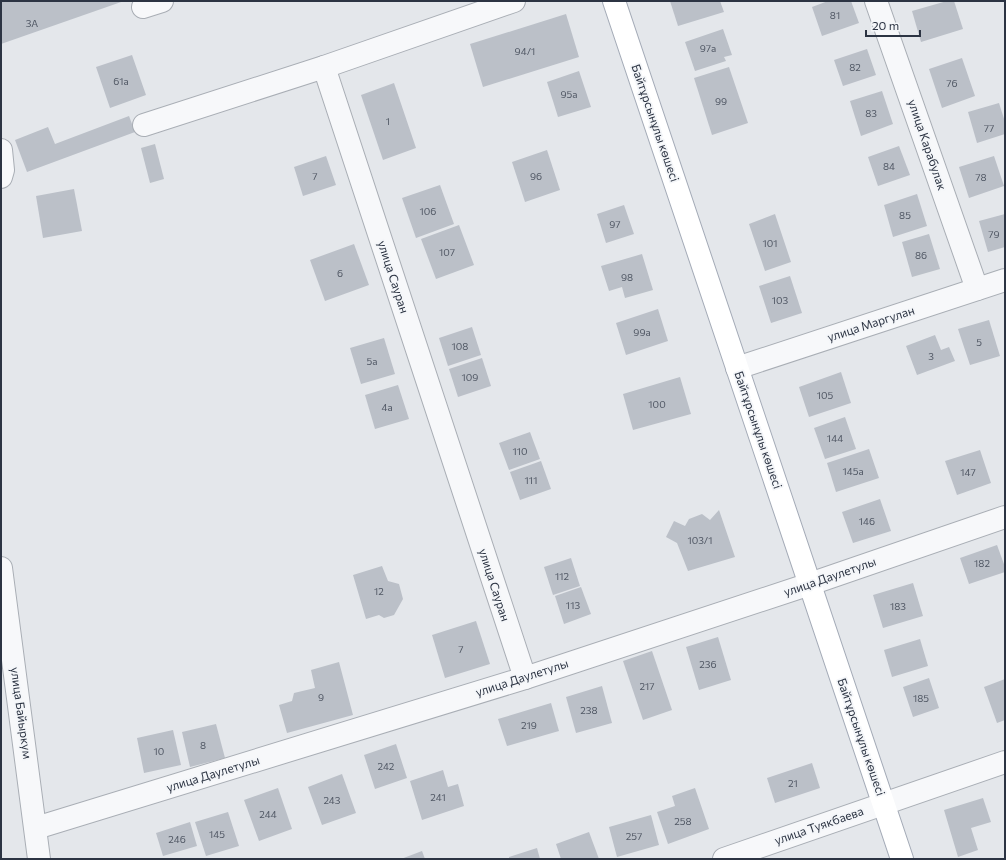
<svg xmlns="http://www.w3.org/2000/svg" width="1006" height="860" font-family="Commissioner,sans-serif">
  <rect width="100%" height="100%" fill="#e4e7eb"/>
  <!-- building -->
  <g fill="#bbc0c8">
    <polygon points="1,1 124,1 1,44"/>
    <polygon points="670,1 720,1 724,12 678,26"/>
    <polygon points="828,1 851,1 859,23 822,36 812,7"/>
    <polygon points="947,1 954,1 963,29 921,42 912,11"/>
    <polygon points="566,14 579,57 483,87 470,44"/>
    <polygon points="723,29 732,55 724,57 726,61 695,71 685,42"/>
    <polygon points="867,49 876,75 843,86 834,60"/>
    <polygon points="132,55 146,95 110,108 96,67"/>
    <polygon points="962,58 975,96 942,108 929,69"/>
    <polygon points="729,67 748,123 712,135 694,78"/>
    <polygon points="579,71 591,107 558,117 547,82"/>
    <polygon points="394,83 416,148 383,160 361,95"/>
    <polygon points="882,91 893,124 861,136 850,101"/>
    <polygon points="999,103 1005,122 1005,134 977,143 968,112"/>
    <polygon points="129,116 135,132 27,172 15,140 48,127 55,144"/>
    <polygon points="155,144 164,179 150,183 141,148"/>
    <polygon points="899,146 910,175 878,186 868,157"/>
    <polygon points="547,150 560,190 525,202 512,162"/>
    <polygon points="326,156 336,185 303,196 294,167"/>
    <polygon points="994,156 1004,186 969,198 959,167"/>
    <polygon points="440,185 454,224 416,238 402,198"/>
    <polygon points="74,189 82,231 43,238 36,196"/>
    <polygon points="917,194 927,226 893,237 884,205"/>
    <polygon points="624,205 634,234 606,243 597,214"/>
    <polygon points="775,214 791,262 765,271 749,224"/>
    <polygon points="1005,214 1005,247 988,252 979,221"/>
    <polygon points="459,225 474,265 436,279 421,239"/>
    <polygon points="929,234 940,269 912,277 902,242"/>
    <polygon points="354,244 369,285 325,301 310,260"/>
    <polygon points="642,254 653,290 625,298 622,287 609,291 601,266"/>
    <polygon points="790,276 802,313 771,323 759,286"/>
    <polygon points="658,309 668,341 626,355 616,323"/>
    <polygon points="989,320 1000,356 970,365 958,329"/>
    <polygon points="472,327 481,355 448,366 439,338"/>
    <polygon points="935,335 941,350 949,347 955,361 917,375 906,346"/>
    <polygon points="384,338 395,374 361,384 350,348"/>
    <polygon points="482,358 491,386 458,397 449,369"/>
    <polygon points="841,372 851,403 809,417 799,387"/>
    <polygon points="680,377 691,414 633,430 623,394"/>
    <polygon points="398,385 409,419 375,429 365,395"/>
    <polygon points="845,417 856,449 825,459 814,428"/>
    <polygon points="530,432 540,459 509,470 499,443"/>
    <polygon points="869,449 879,478 836,492 827,463"/>
    <polygon points="980,450 991,483 957,495 945,461"/>
    <polygon points="541,461 551,489 520,500 510,472"/>
    <polygon points="880,499 891,531 853,543 842,512"/>
    <polygon points="719,510 735,557 688,571 677,543 666,537 674,521 685,526 689,519 702,514 710,520"/>
    <polygon points="997,545 1005,567 1005,572 969,584 960,558"/>
    <polygon points="571,558 580,586 553,595 544,567"/>
    <polygon points="382,566 388,581 399,584 403,599 394,615 384,618 379,615 366,619 353,575"/>
    <polygon points="913,583 923,616 883,628 873,595"/>
    <polygon points="581,587 591,614 564,624 555,596"/>
    <polygon points="476,621 490,664 445,678 432,635"/>
    <polygon points="718,637 731,680 699,690 686,647"/>
    <polygon points="920,639 928,666 892,677 884,650"/>
    <polygon points="652,651 672,710 643,720 623,661"/>
    <polygon points="339,662 353,715 287,733 279,705 292,701 294,693 315,688 311,670"/>
    <polygon points="929,678 939,708 913,717 903,687"/>
    <polygon points="1005,679 1005,720 997,723 984,687"/>
    <polygon points="602,686 612,723 576,733 566,697"/>
    <polygon points="551,703 559,731 507,746 498,719"/>
    <polygon points="216,724 225,758 190,767 182,732"/>
    <polygon points="173,730 181,765 144,773 137,738"/>
    <polygon points="396,744 407,778 375,789 364,755"/>
    <polygon points="812,763 820,788 775,803 767,778"/>
    <polygon points="443,770 448,787 458,784 464,806 422,820 410,781"/>
    <polygon points="342,774 356,813 322,825 308,787"/>
    <polygon points="278,788 292,829 259,841 244,800"/>
    <polygon points="695,788 709,829 668,844 657,812 675,806 672,796"/>
    <polygon points="983,798 991,822 971,828 978,850 958,857 944,810"/>
    <polygon points="228,812 239,846 206,856 195,822"/>
    <polygon points="651,815 659,845 617,857 609,827"/>
    <polygon points="190,822 197,846 163,856 156,833"/>
    <polygon points="589,832 599,859 561,859 556,844"/>
    <polygon points="537,848 540,859 509,859 509,857"/>
    <polygon points="422,851 425,859 401,859"/>
  </g>
  <g fill="none" stroke-linecap="round" stroke-linejoin="round">
    <defs>
      <g id="minor">
        <polyline points="514,1 324,67 525,678"/>
        <polyline points="876,1 977,289"/>
        <polyline points="143,7 162,1"/>
        <polyline points="144,125 324,67"/>
        <polyline points="1,150 3,170 1,177"/>
        <polyline points="737,368 1005,280"/>
        <polyline points="1,568 39,859"/>
        <polyline points="36,828 525,678 810,584 1005,517"/>
        <polyline points="724,859 1005,762"/>
      </g>
      <polyline id="major" points="614,1 902,859"/>
    </defs>
    <!-- minor casing -->
    <use href="#minor" stroke="#a9aeb5" stroke-width="24"/>
    <!-- major casing -->
    <use href="#major" stroke="#a4abb7" stroke-width="24"/>
    <!-- minor -->
    <use href="#minor" stroke="#f7f8fa" stroke-width="22"/>
    <!-- major -->
    <use href="#major" stroke="#fff" stroke-width="22"/>
  </g>
  <g text-anchor="middle" stroke-width="3.5" stroke-linejoin="round" paint-order="stroke">
    <!-- number labels -->
    <g font-size="10" fill="#505764">
      <text x="835" y="19">81</text>
      <text x="32" y="27">3А</text>
      <text x="708" y="52">97а</text>
      <text x="525" y="55">94/1</text>
      <text x="855" y="71">82</text>
      <text x="121" y="85">61а</text>
      <text x="952" y="87">76</text>
      <text x="569" y="98">95а</text>
      <text x="721" y="105">99</text>
      <text x="871" y="117">83</text>
      <text x="388" y="125">1</text>
      <text x="989" y="132">77</text>
      <text x="889" y="170">84</text>
      <text x="315" y="180">7</text>
      <text x="536" y="180">96</text>
      <text x="981" y="181">78</text>
      <text x="428" y="215">106</text>
      <text x="905" y="219">85</text>
      <text x="615" y="228">97</text>
      <text x="994" y="238">79</text>
      <text x="770" y="247">101</text>
      <text x="447" y="256">107</text>
      <text x="921" y="259">86</text>
      <text x="340" y="277">6</text>
      <text x="627" y="281">98</text>
      <text x="780" y="304">103</text>
      <text x="642" y="336">99а</text>
      <text x="979" y="346">5</text>
      <text x="460" y="350">108</text>
      <text x="931" y="360">3</text>
      <text x="372" y="365">5а</text>
      <text x="470" y="381">109</text>
      <text x="825" y="399">105</text>
      <text x="657" y="408">100</text>
      <text x="387" y="411">4а</text>
      <text x="835" y="442">144</text>
      <text x="520" y="455">110</text>
      <text x="853" y="475">145а</text>
      <text x="968" y="476">147</text>
      <text x="531" y="484">111</text>
      <text x="867" y="525">146</text>
      <text x="700" y="544">103/1</text>
      <text x="982" y="567">182</text>
      <text x="562" y="580">112</text>
      <text x="379" y="595">12</text>
      <text x="573" y="609">113</text>
      <text x="898" y="610">183</text>
      <text x="461" y="653">7</text>
      <text x="708" y="668">236</text>
      <text x="647" y="690">217</text>
      <text x="321" y="701">9</text>
      <text x="921" y="702">185</text>
      <text x="589" y="714">238</text>
      <text x="529" y="729">219</text>
      <text x="203" y="749">8</text>
      <text x="159" y="755">10</text>
      <text x="386" y="770">242</text>
      <text x="793" y="787">21</text>
      <text x="438" y="801">241</text>
      <text x="332" y="804">243</text>
      <text x="268" y="818">244</text>
      <text x="683" y="825">258</text>
      <text x="217" y="838">145</text>
      <text x="634" y="840">257</text>
      <text x="177" y="843">246</text>
    </g>
    <!-- street labels -->
    <g font-size="12" fill="#2c3443" stroke="#f4f6f9">
      <text transform="translate(655 123) rotate(71)" y="4">Байтұрсынұлы көшесі</text>
      <text transform="translate(927 145) rotate(71)" y="4">улица Карабулак</text>
      <text transform="translate(393 277) rotate(72)" y="4">улица Сауран</text>
      <text transform="translate(871 324) rotate(-18)" y="4">улица Маргулан</text>
      <text transform="translate(758 430) rotate(71)" y="4">Байтұрсынұлы көшесі</text>
      <text transform="translate(830 577) rotate(-19)" y="4">улица Даулетулы</text>
      <text transform="translate(494 585) rotate(72)" y="4">улица Сауран</text>
      <text transform="translate(522 678) rotate(-18)" y="4">улица Даулетулы</text>
      <text transform="translate(21 713) rotate(82)" y="4">улица Байыркум</text>
      <text transform="translate(861 737) rotate(71)" y="4">Байтұрсынұлы көшесі</text>
      <text transform="translate(213 774) rotate(-17)" y="4">улица Даулетулы</text>
      <text transform="translate(819 826) rotate(-19)" y="4">улица Туякбаева</text>
    </g>
  </g>
  <!-- border -->
  <rect width="1006" height="860" fill="none" stroke="#2c3443" stroke-width="4"/>
  <!-- scale -->
  <path d="M866 30v6h54v-6" fill="none" stroke="#2c3443" stroke-width="2"/>
  <text x="872" y="30" font-size="12" fill="#2c3443" stroke="#f4f6f9" stroke-width="3" paint-order="stroke">20 m</text>
</svg>
